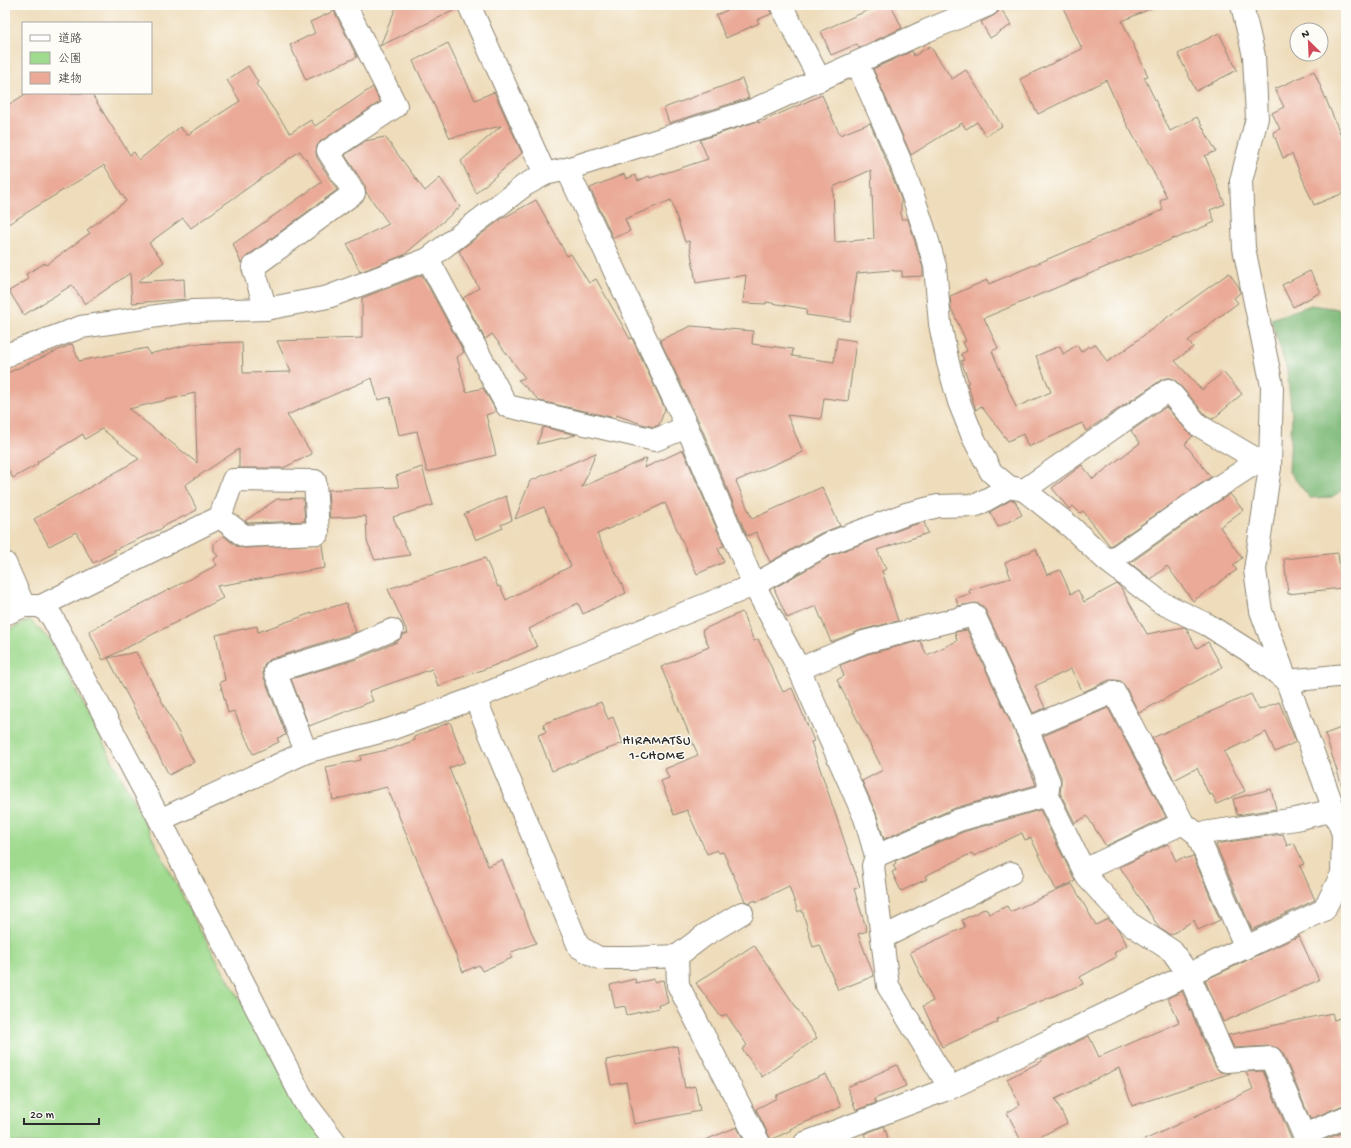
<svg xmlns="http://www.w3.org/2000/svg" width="1351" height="1148" font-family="'Gochi Hand','Klee One',sans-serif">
  <rect width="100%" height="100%" fill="#fdfcf7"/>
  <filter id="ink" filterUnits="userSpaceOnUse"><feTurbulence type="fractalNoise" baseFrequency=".025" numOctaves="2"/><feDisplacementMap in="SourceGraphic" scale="8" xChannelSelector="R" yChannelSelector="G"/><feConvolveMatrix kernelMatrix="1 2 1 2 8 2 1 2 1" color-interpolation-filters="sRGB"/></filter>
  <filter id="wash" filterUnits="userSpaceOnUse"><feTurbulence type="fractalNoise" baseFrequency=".012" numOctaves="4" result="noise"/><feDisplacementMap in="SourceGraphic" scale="16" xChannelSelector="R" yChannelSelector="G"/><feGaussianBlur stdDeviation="0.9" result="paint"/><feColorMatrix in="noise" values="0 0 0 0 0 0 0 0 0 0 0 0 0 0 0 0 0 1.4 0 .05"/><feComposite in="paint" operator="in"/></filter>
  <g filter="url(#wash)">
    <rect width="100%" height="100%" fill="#eedcba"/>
    <!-- green -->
    <polygon fill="#9fda8e" stroke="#65825c" points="30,620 50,640 199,928 300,1105 329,1143 5,1143 5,632"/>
    <!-- forest -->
    <polygon fill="#7fba79" stroke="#557252" points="1311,305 1338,309 1346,325 1346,487 1332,497 1310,498 1289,472 1292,416 1287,370 1271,319"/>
    <g id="blocks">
      <!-- building -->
      <g fill="#eaaa97" fill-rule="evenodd">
        <polygon points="397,5 457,5 457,9 380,46"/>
        <polygon points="739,5 769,5 771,14 757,20 759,23 726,38 716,15"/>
        <polygon points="880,5 891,5 902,28 859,48 857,44 831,55 821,31"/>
        <polygon points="1062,5 1159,5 1122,21 1148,76 1144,77 1170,131 1197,117 1216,151 1205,156 1225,204 1210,210 1215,222 1175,239 1175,238 984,318 998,348 992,351 1016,407 1051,392 1036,356 1060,346 1063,354 1077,345 1081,352 1089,346 1090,348 1096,344 1107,362 1126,349 1169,316 1229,273 1239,287 1240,293 1234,298 1238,303 1203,329 1188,341 1193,347 1175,361 1202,390 1223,372 1242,394 1213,419 1206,415 1177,382 1172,378 1166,378 1161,380 1089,429 1086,431 1082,423 1028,447 1023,434 1008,441 981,406 976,410 967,383 969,382 961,361 964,360 961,354 967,351 963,342 966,341 951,308 950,296 987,280 989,284 1163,210 1160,201 1167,197 1124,119 1106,80 1038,114 1020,79 1082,49"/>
        <polygon points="1000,7 1011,25 990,38 981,22 993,16 998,12"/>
        <polygon points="334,11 357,57 306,80 290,45 315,33 310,22"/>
        <polygon points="1219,33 1237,70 1196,91 1178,54"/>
        <polygon points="448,43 475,100 494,92 522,153 476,193 461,161 501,126 450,138 413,61"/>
        <polygon points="930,46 952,79 966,70 1002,126 986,136 977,122 966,129 962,123 911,155 873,69 912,51 914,56"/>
        <polygon points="248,66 258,82 256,84 290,133 311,120 315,126 373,87 380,102 321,141 317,146 316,152 317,158 337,190 246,257 241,263 233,244 322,182 300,151 191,228 183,218 149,243 164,262 137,282 184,279 185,299 132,303 130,273 85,304 72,285 24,315 9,291 29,279 26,274 45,263 46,265 90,233 87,230 126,201 104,165 5,226 5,107 27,93 91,93 130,155 134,152 139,160 180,127 187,135 240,101 227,80"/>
        <polygon points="1314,71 1346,147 1346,192 1314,205 1292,154 1283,158 1273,132 1280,129 1272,113 1284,107 1275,89"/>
        <polygon points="742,79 749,98 669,123 664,108"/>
        <path d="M822 95 840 135 870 123 887 163 901 199V219H908L923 268V276L902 277V271H893V270L857 273 850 321 806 315 807 309 766 302V304L743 303 746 275 696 283 689 241 685 242 671 200 625 219 630 231 613 238 590 188 624 174 626 179 635 175 638 181 649 176 650 178 708 159 700 140 758 121V123ZM871 170 874 239 835 242 833 187Z"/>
        <polygon points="385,137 425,191 440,178 460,207 404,255 360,272 347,244 389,224 366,192 365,186 345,155 365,141"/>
        <polygon points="536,200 567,256 571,254 589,283 596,279 630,339 632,338 665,409 659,425 654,427 642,424 616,415 615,418 540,401 518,380 525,378 492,334 485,339 463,298 479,288 459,251 503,218"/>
        <polygon points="1310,271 1321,292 1293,307 1282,285"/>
        <path d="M422 275 464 352 457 357 466 392 483 388 495 409V412L486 415 496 455 427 472 417 431 399 435 390 397 378 400 372 378 287 415 312 454 283 468H239V449L185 485 197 510 162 527 163 528 114 550 115 552 93 563 76 532 49 546 34 519 139 459 102 429 85 439 83 434 37 462 38 464 13 478 5 464V374L72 344 79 361 147 348 149 354 192 344 242 342 243 373 291 372 277 341 362 338V298ZM195 393 197 463 129 409Z"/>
        <polygon points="691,326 753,331 752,344 793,349 792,356 834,362 837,338 856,341 848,401 824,398 821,419 787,415 803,452 736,481 752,519 822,487 840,526 821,533 770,562 756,532 747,536 699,422 660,340"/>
        <polygon points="1166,407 1189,433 1193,436 1185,444 1211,477 1110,546 1083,511 1080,513 1073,506 1069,509 1052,488 1082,465 1093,479 1140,443 1131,431"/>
        <polygon points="543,427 576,435 537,444"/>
        <polygon points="683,450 724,546 718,548 724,562 697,574 665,503 597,534 626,593 583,614 578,603 529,629 537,647 493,666 438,686 432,669 369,691 373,701 309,726 291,679 357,659 397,642 403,635 408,633 388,589 485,558 498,587 500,586 506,600 571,566 544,507 515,519 530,481 596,453 582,487 647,458 644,468"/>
        <polygon points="422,467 433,505 393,517 410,555 375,560 367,541 366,516 330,518 328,490 399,487 396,476"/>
        <polygon points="1230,494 1243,510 1220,527 1242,558 1233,565 1237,570 1193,601 1167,566 1151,579 1130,563 1196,516"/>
        <polygon points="506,496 512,520 501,525 503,528 476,540 464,514"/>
        <polygon points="303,498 305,521 248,523 245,521 277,499"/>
        <polygon points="1011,500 1015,501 1022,515 998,527 990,512"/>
        <polygon points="924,522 928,533 877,550 886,569 882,571 898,621 861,630 831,642 816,606 787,618 774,588 832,555 910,526"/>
        <polygon points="224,536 236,546 245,548 322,544 325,568 217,586 223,598 103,660 89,631 217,565 213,560 218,556 214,551 214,543"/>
        <polygon points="1036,549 1047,575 1060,570 1071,594 1078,590 1084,602 1117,584 1121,588 1147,634 1184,627 1186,628 1197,648 1208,642 1222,667 1139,713 1125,686 1121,681 1115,680 1109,680 1083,692 1071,669 1035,686 1045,708 1033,713 985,609 982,605 976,603 958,606 956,598 970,594 969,590 1011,578 1005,563"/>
        <polygon points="1338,553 1342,588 1288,594 1284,559"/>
        <polygon points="346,603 356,632 271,659 265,663 263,669 263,675 286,735 277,738 279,742 253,754 234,711 228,713 220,682 225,680 216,635 257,626 258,632 309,614"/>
        <polygon points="742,612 754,641 758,639 783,692 792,688 814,741 811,742 860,887 854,889 867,931 858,934 874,976 838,990 820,945 813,947 802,910 798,912 789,886 756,902 756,900 749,903 745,901 723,852 719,853 717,850 707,854 687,810 674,815 661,781 669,778 665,769 698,755 661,667 709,647 702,630"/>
        <polygon points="967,630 1016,734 1036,785 955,808 884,839 876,813 862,781 883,770 837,680 844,676 840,665 868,654 920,641 927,655 957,641 955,632"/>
        <polygon points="136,652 194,762 169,775 108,658"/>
        <polygon points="1251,694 1259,710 1279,702 1296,742 1275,752 1266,732 1224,752 1245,791 1217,804 1212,794 1209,795 1197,768 1174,780 1152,738"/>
        <polygon points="601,702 608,719 613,717 623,743 552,771 538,735 546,732 543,724"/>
        <polygon points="1108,708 1166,817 1106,846 1087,816 1075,823 1060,793 1061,784 1061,777 1043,736"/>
        <polygon points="450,722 465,762 449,768 488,866 502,860 536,943 509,953 512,958 482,971 479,965 463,972 387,787 333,800 326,767 361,760 360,756 391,749 415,740 414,737"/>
        <polygon points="1346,726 1346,785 1342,786 1325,734"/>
        <polygon points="1271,789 1276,809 1237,815 1233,799"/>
        <polygon points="1040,810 1075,881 1056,890 1031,838 1025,840 1022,833 974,856 972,853 925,876 927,879 901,891 892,872 896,870 893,865 896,863 895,861 963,832"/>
        <polygon points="1283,834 1287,846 1294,843 1304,864 1300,866 1315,900 1252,930 1216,845 1221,843"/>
        <polygon points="1168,844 1176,861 1184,857 1185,859 1193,856 1220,920 1198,930 1194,920 1171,935 1160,929 1120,867"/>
        <polygon points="1072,884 1096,925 1108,919 1118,929 1127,945 1114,953 1116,957 1080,977 1083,984 997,1019 998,1022 942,1047 923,1006 933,1001 910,952 965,927 962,920 986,908 989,914 1007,906 1010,912"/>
        <polygon points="1299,936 1319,980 1223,1022 1205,980"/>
        <polygon points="754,945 817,1038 762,1077 742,1049 747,1045 726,1014 721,1017 696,983"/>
        <polygon points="635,979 636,983 654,979 654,982 663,980 668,1003 658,1005 659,1008 627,1015 625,1006 615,1008 610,985"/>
        <polygon points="1182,991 1215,1066 1220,1072 1231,1073 1132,1106 1119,1068 1055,1099 1067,1123 1028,1143 1022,1143 1007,1112 1020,1105 1007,1079 1042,1061 1041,1059 1089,1036 1099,1057 1179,1022 1168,998"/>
        <polygon points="1332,1013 1334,1020 1340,1018 1346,1048 1346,1105 1341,1106 1310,1119 1283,1053 1278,1048 1270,1046 1234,1048 1228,1035"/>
        <polygon points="677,1046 685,1088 695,1086 700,1111 634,1124 626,1082 611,1085 606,1060"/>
        <polygon points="897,1065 906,1086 874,1099 876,1103 856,1110 847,1087"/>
        <polygon points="1263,1071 1292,1141 1287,1143 1138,1143 1253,1089 1246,1072"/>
        <polygon points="826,1074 841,1107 790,1129 791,1130 771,1140 756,1109 777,1098 775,1096"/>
        <polygon points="884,1126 888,1138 875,1143 868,1143 864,1134"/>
        <polygon points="737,1127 745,1143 698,1143"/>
        <polygon points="1346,1131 1346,1143 1319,1143 1319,1142"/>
      </g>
    </g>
  </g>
  <g filter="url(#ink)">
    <use href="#blocks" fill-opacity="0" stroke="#8c8472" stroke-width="1"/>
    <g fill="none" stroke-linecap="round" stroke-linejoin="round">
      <defs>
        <g id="minor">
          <polyline points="469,5 545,174"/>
          <polyline points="781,5 820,80"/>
          <polyline points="857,63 899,158 914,199 927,238 935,266 940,324 948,363 959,402 973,437 991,472 1009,487"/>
          <polyline points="567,169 687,427 754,585 799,669 865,818 876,856 873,866 888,986 950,1088"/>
          <polyline points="428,259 507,406 655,440 687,427"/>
          <polyline points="266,309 253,267 354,193 328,151 396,106 345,5"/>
          <polyline points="5,357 11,353 81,327 192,311 266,309 328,297 428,259 525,185 545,174 567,169 753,110 926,31 988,5"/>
          <polyline points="1024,490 1071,527 1105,559 1160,602 1208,625 1249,651 1287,681 1346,675"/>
          <polyline points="1109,562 1189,506 1260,460"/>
          <polyline points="5,563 24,606"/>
          <polyline points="41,606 52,617 160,820 304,1101 336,1143"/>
          <polyline points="5,614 24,606 41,606 220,517 244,536 318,533 315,481 233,480 220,517"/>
          <polyline points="799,669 864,642 974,615 1027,729 1049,782 1047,795"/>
          <polyline points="475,698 579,947 599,958 631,958 677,956 678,985 759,1143"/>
          <polyline points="1027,729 1114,692 1183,823 1197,834 1246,948"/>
          <polyline points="306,752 275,671 352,647 392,630"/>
          <polyline points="160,820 306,752 391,729 475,698 754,585 827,544 906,514 938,506 977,505 1009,487 1024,490 1168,390 1198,425 1270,467"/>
          <polyline points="1197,834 1296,819 1334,810"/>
          <polyline points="876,856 959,820 1047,795 1087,877 1129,923 1172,951 1189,975 1226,1061 1271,1058 1307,1143"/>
          <polyline points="1084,870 1183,823"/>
          <polyline points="882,938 1011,873"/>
          <polyline points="677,956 705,935 742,913"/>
          <polyline points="1304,1135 1346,1117"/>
          <polyline points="805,1143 950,1088 1324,910 1342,874 1343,834 1261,611 1255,570 1270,467 1272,386 1244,248 1241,181 1257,118 1254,56 1242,5"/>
        </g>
      </defs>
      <!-- minor casing -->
      <use href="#minor" stroke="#8c8472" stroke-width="24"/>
      <!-- minor -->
      <use href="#minor" stroke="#fff" stroke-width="22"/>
    </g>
  </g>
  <g text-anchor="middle" stroke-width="3" stroke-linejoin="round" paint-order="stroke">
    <!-- neighbourhood labels -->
    <g font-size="13" letter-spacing="1" fill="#2b2b2b" stroke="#fdfcf7">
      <text x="657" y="744">HIRAMATSU<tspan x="657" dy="15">1-CHOME</tspan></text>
    </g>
  </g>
  <!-- margin -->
  <rect width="1351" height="1148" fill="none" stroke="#fdfcf7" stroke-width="20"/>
  <!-- legend -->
  <rect x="22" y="22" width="130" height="72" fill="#fdfcf7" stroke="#a9a8a5"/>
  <rect x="30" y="35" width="20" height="6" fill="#ffffff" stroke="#a9a8a5"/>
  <text x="58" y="42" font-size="12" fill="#2b2b2b">道路</text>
  <rect x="30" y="52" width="20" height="12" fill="#9fda8e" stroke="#a9a8a5"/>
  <text x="58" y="62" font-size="12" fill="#2b2b2b">公園</text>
  <rect x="30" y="72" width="20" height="12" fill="#eaaa97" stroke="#a9a8a5"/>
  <text x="58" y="82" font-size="12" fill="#2b2b2b">建物</text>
  <!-- north arrow -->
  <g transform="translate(1309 42) rotate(336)"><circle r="19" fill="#fdfcf7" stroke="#a9a8a5"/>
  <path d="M0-3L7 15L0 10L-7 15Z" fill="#d1495b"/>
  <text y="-6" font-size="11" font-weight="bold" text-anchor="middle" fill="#2b2b2b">N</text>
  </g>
  <!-- scale -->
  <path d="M24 1118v6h75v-6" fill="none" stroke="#2b2b2b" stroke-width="2"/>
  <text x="30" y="1118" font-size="12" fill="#2b2b2b" stroke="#fdfcf7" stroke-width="3" paint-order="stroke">20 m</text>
</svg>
